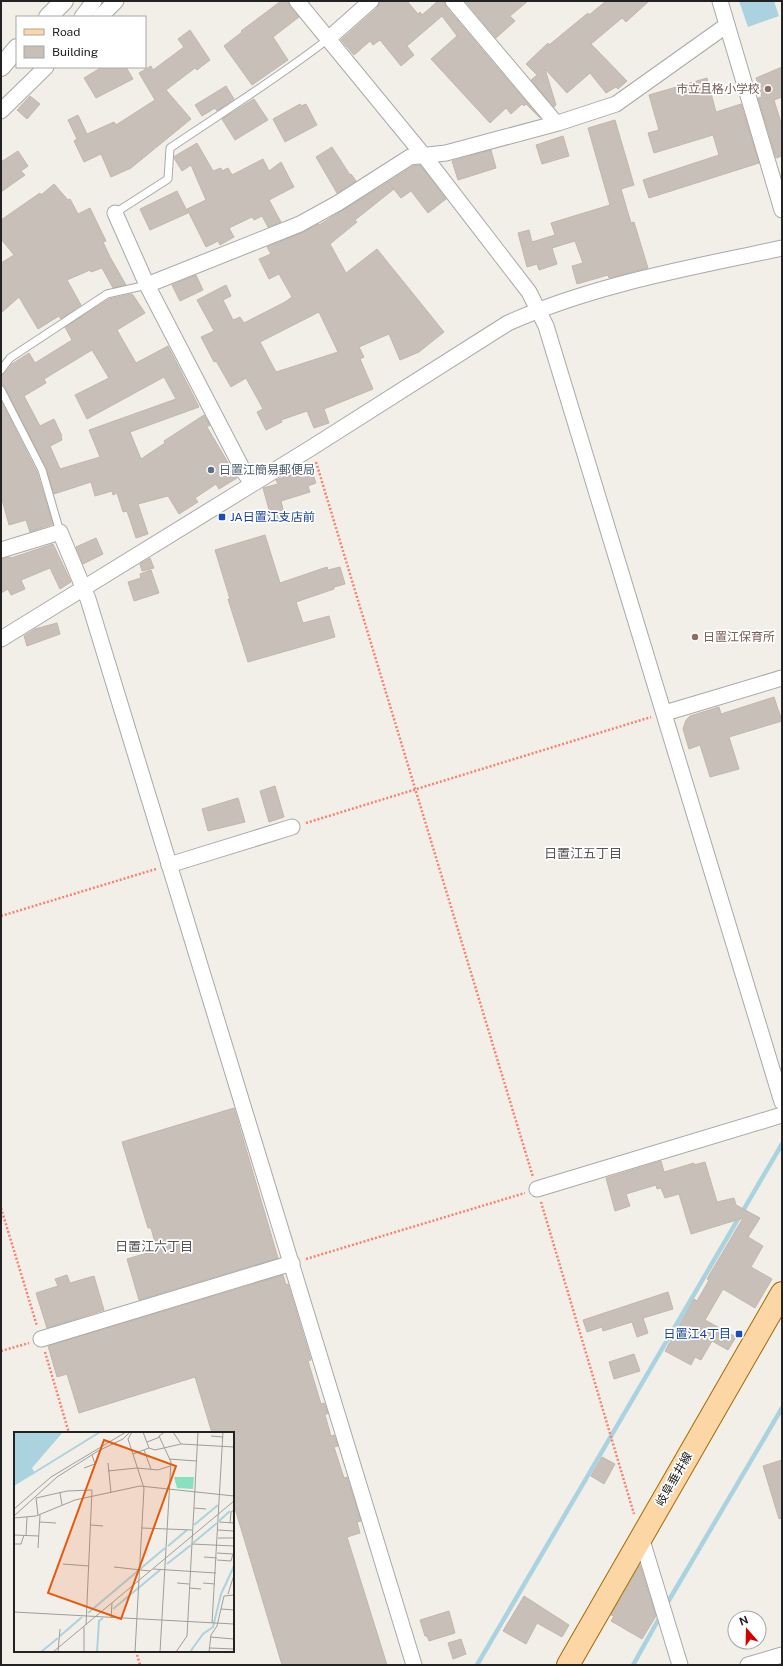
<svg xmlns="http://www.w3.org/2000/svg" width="783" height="1666" font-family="'Public Sans','Noto Sans JP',sans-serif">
  <rect width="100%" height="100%" fill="#f2efe9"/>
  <!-- water -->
  <polygon fill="#aad3df" points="739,1 774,1 779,16 748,27"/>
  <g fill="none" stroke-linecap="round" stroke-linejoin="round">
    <!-- stream -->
    <g stroke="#aad3df" stroke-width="4.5">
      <polyline points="665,1607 782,1408"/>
      <polyline points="477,1665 782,1144"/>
      <polyline points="633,1665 661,1615"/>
    </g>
  </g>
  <!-- building -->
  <g fill="#c7bfb8" stroke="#c4b6ab" fill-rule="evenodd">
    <polygon points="281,1 288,1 290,7 299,17 273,37 288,60 252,85 224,46 242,32 241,31"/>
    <polygon points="380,1 407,1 418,14 420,12 422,15 438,1 444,1 446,7 540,118 526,104 524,106 522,104 511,114 506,108 490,123 431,59 457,36 442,16 407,46 414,55 401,66 380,40 373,45 370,41 354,55 341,40 377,8"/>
    <polygon points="465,1 528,1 510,16 515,21 496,38"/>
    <polygon points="606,1 649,1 626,22 622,18 591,44 627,81 618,89 616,87 606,93 590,73 567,93 545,69 556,105 554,107 531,80 537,75 526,64 548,43 549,45 588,13 589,15"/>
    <polygon points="190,30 210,60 197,70 195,68 166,90 191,119 131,168 111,177 101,154 84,162 74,141 77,139 68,120 78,115 87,134 114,122 116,125 155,100 139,73 151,66 153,70 184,47 178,39"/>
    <polygon points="102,67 126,67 133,79 96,98 84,78"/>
    <polygon points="782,67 782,97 774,100 782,126 782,156 776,158 758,98 762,97 756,78"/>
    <polygon points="707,78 716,112 741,104 759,163 649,198 643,180 719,155 713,135 654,153 648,133 659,130 649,95"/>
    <polygon points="226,86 234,99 217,111 215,108 202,116 195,105"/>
    <polygon points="30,96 40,104 27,119 17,110"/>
    <polygon points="254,99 268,120 235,140 222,119"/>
    <polygon points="300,104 301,106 306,104 317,125 285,142 273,119"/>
    <polygon points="615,120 634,185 621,189 631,223 634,222 648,268 609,278 608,275 577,284 572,266 583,263 575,241 552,248 557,264 539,270 537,264 527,267 518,233 529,230 532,242 555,235 551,223 610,205 588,128"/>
    <polygon points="563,136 569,156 542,164 536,145"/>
    <polygon points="197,143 213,171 221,168 222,171 228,168 232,175 263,159 269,171 281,162 294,187 269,200 281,222 268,227 262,216 254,220 252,217 229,228 234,237 220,245 218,241 206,247 187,209 206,200 191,165 182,171 174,158 175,156"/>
    <polygon points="332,147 350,175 351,174 356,181 337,193 316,157"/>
    <polygon points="491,150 496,168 458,180 452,161"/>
    <polygon points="18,151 28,166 21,171 25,175 1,192 1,162"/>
    <polygon points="420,165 446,199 428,213 411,191 401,198 388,182 413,166"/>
    <path d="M388 182 394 189 355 220 357 222 330 244 346 273 377 249 444 332 419 352 400 360 389 334 359 347 364 357 360 359 373 389 324 409 329 423 314 428 307 411 281 420 282 422 266 430 257 412 263 409 246 378 231 387 216 361 214 362 201 337 214 331 197 300 226 285 231 296 223 300 233 320 240 317 244 323 285 302 292 297 279 274 269 279 259 259 271 254 267 247 303 232 318 224 319 225ZM319 312 338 352 276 372 260 342Z"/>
    <polygon points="54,184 68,200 70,199 78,214 90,208 106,241 103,242 110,257 126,285 113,288 102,268 91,272 90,270 67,280 81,305 61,319 59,316 38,329 19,297 1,313 1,263 14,255 1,239 1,220 40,193 41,195"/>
    <polygon points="177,191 188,213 150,230 140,209"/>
    <polygon points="196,275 203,290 180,301 172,285"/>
    <path d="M131 294 133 295 145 313 117 330 136 363 168 346 199 407 130 432 141 459 165 443 164 441 204 415 210 425 207 427 237 478 219 489 216 484 195 498 198 502 179 514 168 496 138 504 148 534 136 538 127 511 123 512 117 493 113 495 112 491 95 496 91 482 54 494 46 468 5 388 1 385V375L5 373 12 364 29 353 35 363 72 340 65 327 109 299ZM92 350 109 378 75 395 87 419 164 377 176 399 89 430 100 457 60 469 50 446 62 440 61 437 62 436 54 419 40 426 24 396 46 383 44 379Z"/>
    <polygon points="1,401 37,472 53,524 30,532 26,520 9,525 1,496"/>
    <polygon points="309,462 316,483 308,486 310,492 281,501 285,517 272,521 263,488 278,484 276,480 292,474 294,469"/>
    <polygon points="265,535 280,583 327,567 328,570 340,567 345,584 334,587 334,589 296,602 303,623 329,616 335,637 248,662 228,599 230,599 215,550"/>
    <polygon points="96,538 103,554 83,564 76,547"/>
    <polygon points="53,544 71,582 60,589 50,568 21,580 25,589 11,595 8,589 1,593 1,559 10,557 11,558"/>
    <polygon points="150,558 154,568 142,571 140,564"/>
    <polygon points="151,570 159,593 134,601 128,582 141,578 140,574"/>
    <polygon points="57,623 60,634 27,646 24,636 35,629"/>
    <polygon points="774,697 782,721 729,737 739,769 710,777 700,745 689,749 683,729 686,720 690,716 719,707 721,714"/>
    <polygon points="275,786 284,817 269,822 260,791"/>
    <polygon points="238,798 245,822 208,831 202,809"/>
    <polygon points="234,1108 278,1258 139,1300 127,1259 157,1250 151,1228 148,1228 122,1142"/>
    <polygon points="661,1161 664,1172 694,1163 694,1165 705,1162 717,1202 734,1198 736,1205 760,1218 748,1237 763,1246 751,1267 772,1279 755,1308 723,1289 705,1320 736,1337 728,1350 712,1341 701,1360 695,1357 691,1365 665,1351 694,1299 697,1301 709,1280 707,1279 743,1218 691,1234 679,1194 665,1198 661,1188 657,1189 656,1185 626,1194 630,1206 615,1211 606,1178"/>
    <polygon points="67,1275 70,1283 94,1276 104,1310 47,1328 36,1293 58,1286 55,1279"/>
    <polygon points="283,1275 286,1285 288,1284 311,1360 308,1361 321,1404 324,1403 328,1413 325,1415 331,1436 334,1435 338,1446 334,1447 344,1478 347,1477 361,1521 357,1522 360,1533 347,1537 387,1665 282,1665 233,1502 233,1433 212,1433 195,1377 79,1413 67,1374 57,1377 48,1346"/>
    <polygon points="668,1292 673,1309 643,1318 648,1333 637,1337 632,1322 603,1331 602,1327 587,1332 583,1320"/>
    <polygon points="634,1354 640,1371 614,1379 609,1362"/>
    <polygon points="602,1457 615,1464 604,1484 591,1476"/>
    <polygon points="782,1460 782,1518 779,1519 763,1466"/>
    <polygon points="640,1565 656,1616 642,1639 611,1621 614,1616 611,1615"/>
    <polygon points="524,1596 569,1625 562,1637 537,1623 526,1644 503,1631"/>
    <polygon points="449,1611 455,1633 429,1641 427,1636 425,1636 420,1620"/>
    <polygon points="461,1639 466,1654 453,1659 448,1643"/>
  </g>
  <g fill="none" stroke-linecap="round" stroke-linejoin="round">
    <defs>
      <g id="service">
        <path d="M115 213 168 179 170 148C223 112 278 78 328 39"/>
        <polyline points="1,370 10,358 107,294 147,285"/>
        <polyline points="1,390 42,470 60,532"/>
      </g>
      <g id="minor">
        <polyline points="297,1 425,157 529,292 546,326 782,1102"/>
        <polyline points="453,1 555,122"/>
        <polyline points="720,1 782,210"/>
        <polyline points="82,17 94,1"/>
        <polyline points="100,17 116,1"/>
        <polyline points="328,39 371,1"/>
        <polyline points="1,111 46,67"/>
        <polyline points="115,213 147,285 244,472 252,483"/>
        <polyline points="147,285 300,224 338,203 410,157 446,153 558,123 616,104 727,25"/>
        <polyline points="1,550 60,532 88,599 414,1665"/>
        <path d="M1 639 311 448 508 323C595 284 690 268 782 248"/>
        <polyline points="665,713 782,678"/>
        <polyline points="169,865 292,827"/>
        <polyline points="537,1189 782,1115"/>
        <polyline points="41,1339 292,1263"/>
        <polyline points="641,1537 680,1665"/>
        <polyline points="748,1665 782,1655"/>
      </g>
      <g id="tertiary">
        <polyline points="48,17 64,1"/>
        <polyline points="1,67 17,48"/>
      </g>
      <polyline id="primary" points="568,1665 782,1293"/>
    </defs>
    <!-- service casing -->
    <use href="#service" stroke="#a9a9a9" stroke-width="9"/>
    <!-- minor casing -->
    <use href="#minor" stroke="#a9a9a9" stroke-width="17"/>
    <!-- tertiary casing -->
    <use href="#tertiary" stroke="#a9a9a9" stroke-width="20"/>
    <!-- primary casing -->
    <use href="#primary" stroke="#a06b00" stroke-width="24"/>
    <!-- path -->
    <g stroke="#fa8072" stroke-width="2.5" stroke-dasharray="2 2" stroke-linecap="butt">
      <polyline points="316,462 533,1177"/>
      <polyline points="306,823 651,717"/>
      <polyline points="1,916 156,869"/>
      <polyline points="541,1202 634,1514"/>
      <polyline points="1,1208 37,1326"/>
      <polyline points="306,1259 525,1193"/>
      <polyline points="1,1351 29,1343"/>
      <polyline points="45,1352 69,1433"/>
      <polyline points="136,1651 140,1665"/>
    </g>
    <!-- service -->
    <use href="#service" stroke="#fff" stroke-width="7"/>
    <!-- minor -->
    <use href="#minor" stroke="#fff" stroke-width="15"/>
    <!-- tertiary -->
    <use href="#tertiary" stroke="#fff" stroke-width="18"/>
    <!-- primary -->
    <use href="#primary" stroke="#fcd6a4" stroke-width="22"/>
  </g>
  <!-- markers -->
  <g fill="#8d6e63" stroke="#fff" stroke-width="1.5">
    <circle cx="768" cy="89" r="4"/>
    <circle cx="695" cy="637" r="4"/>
  </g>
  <circle fill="#5c6f8a" stroke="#fff" stroke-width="1.5" cx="211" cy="470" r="4"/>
  <g fill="#1a4fb4" stroke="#fff" stroke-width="1.5">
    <rect x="218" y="513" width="8" height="8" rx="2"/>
    <rect x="735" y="1330" width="8" height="8" rx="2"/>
  </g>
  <g text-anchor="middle" stroke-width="3.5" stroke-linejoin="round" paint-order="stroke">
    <!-- education labels -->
    <g font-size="12" fill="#785e54" stroke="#fff" text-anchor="end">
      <text x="760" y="93">市立且格小学校</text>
      <text x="703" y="641" text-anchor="start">日置江保育所</text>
    </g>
    <!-- service labels -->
    <g font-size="12" fill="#4e5e75" stroke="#fff" text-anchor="start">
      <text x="219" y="474">日置江簡易郵便局</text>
    </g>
    <!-- transit labels -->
    <g font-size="12" fill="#164399" stroke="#fff" text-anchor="start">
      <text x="230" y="521">JA日置江支店前</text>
      <text x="731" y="1338" text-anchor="end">日置江4丁目</text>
    </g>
    <!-- street labels -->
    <g font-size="12" fill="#222" stroke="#fff">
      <text transform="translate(674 1479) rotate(-60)" y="4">岐阜垂井線</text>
    </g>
    <!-- neighbourhood labels -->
    <g font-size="13" fill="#555" stroke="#fff">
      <text x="583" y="858">日置江五丁目</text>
      <text x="154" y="1251">日置江六丁目</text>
    </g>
  </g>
  <!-- overview -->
  <g transform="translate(14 1432)">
    <rect width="220" height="220" fill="#f2efe9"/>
    <path d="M160 45H180L179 57 163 56Z" fill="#88e0be"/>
    <path d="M0 0H49L18 36 21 41 0 54Z" fill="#aad3df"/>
    <path fill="none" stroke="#aad3df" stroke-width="2" d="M18 42 86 0M205 89 216 79M180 93 204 73M179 111 203 91M154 114 173 98M153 132 177 113M99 177 146 138M74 181 151 116M46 204 68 185M27 220 44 206M83 220 85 189 89 186M176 220 189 202 199 195 207 162 220 134"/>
    <path fill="none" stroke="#9f9d99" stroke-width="1" d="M118 0 114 7 130 56 121 220M129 0 135 16M159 0 167 12M197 4 209 5M133 10 146 5M130 18 137 37M119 22 135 16 141 18 167 12 220 15M155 27 182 29M94 31 97 61M70 36 81 32 78 23M94 39 123 36 144 38 156 34M46 61 48 73M180 76 192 77M0 77 37 45 112 0M24 83 22 66 53 59 78 58 72 193M0 84 43 45 84 19 109 7 116 0M0 86 22 84 61 68 126 54 220 64M26 90 42 91M205 90 220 91M216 91 217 80 220 78M77 93 89 94M128 96 178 98M204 98 220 99M0 103 25 104M12 103 13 85M204 106H220M0 112H7L10 103M178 112 220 114M24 116 26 83M190 125 203 126M203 128 217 129 219 122 203 121M49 132 75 134M100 135 136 139M139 137 202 141M163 151 175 152M189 151 201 152M175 156 187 157M214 162 220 143M207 177 220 178M0 180 220 192M97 186 98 171M198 191 209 0M196 205 220 207M196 216 220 217M39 220 220 69M44 220 46 197M70 220V194M146 220 157 30 145 4 151 0M162 220 173 204 184 0M195 220 197 203 203 194 210 164 220 163"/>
    <path fill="#e8590c" fill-opacity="0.15" stroke="#e8590c" stroke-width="2" d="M90 8 162 34 107 187 34 161Z"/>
    <rect width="220" height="220" fill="none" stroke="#222" stroke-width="2"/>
  </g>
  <!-- border -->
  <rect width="783" height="1666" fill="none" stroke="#222222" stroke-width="4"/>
  <!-- legend -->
  <rect x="16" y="16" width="130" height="52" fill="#ffffff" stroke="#a7a7a7"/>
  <rect x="24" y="29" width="20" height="6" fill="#fcd6a4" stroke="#a7a7a7"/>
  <text x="52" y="36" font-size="12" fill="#222222">Road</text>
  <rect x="24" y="46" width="20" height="12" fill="#c7bfb8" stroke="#a7a7a7"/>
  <text x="52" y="56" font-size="12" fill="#222222">Building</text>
  <!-- north arrow -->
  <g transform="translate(747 1630) rotate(340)"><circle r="19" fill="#ffffff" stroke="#a7a7a7"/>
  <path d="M0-3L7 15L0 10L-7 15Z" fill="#d40000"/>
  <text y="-6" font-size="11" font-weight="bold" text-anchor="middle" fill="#222222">N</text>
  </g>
</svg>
